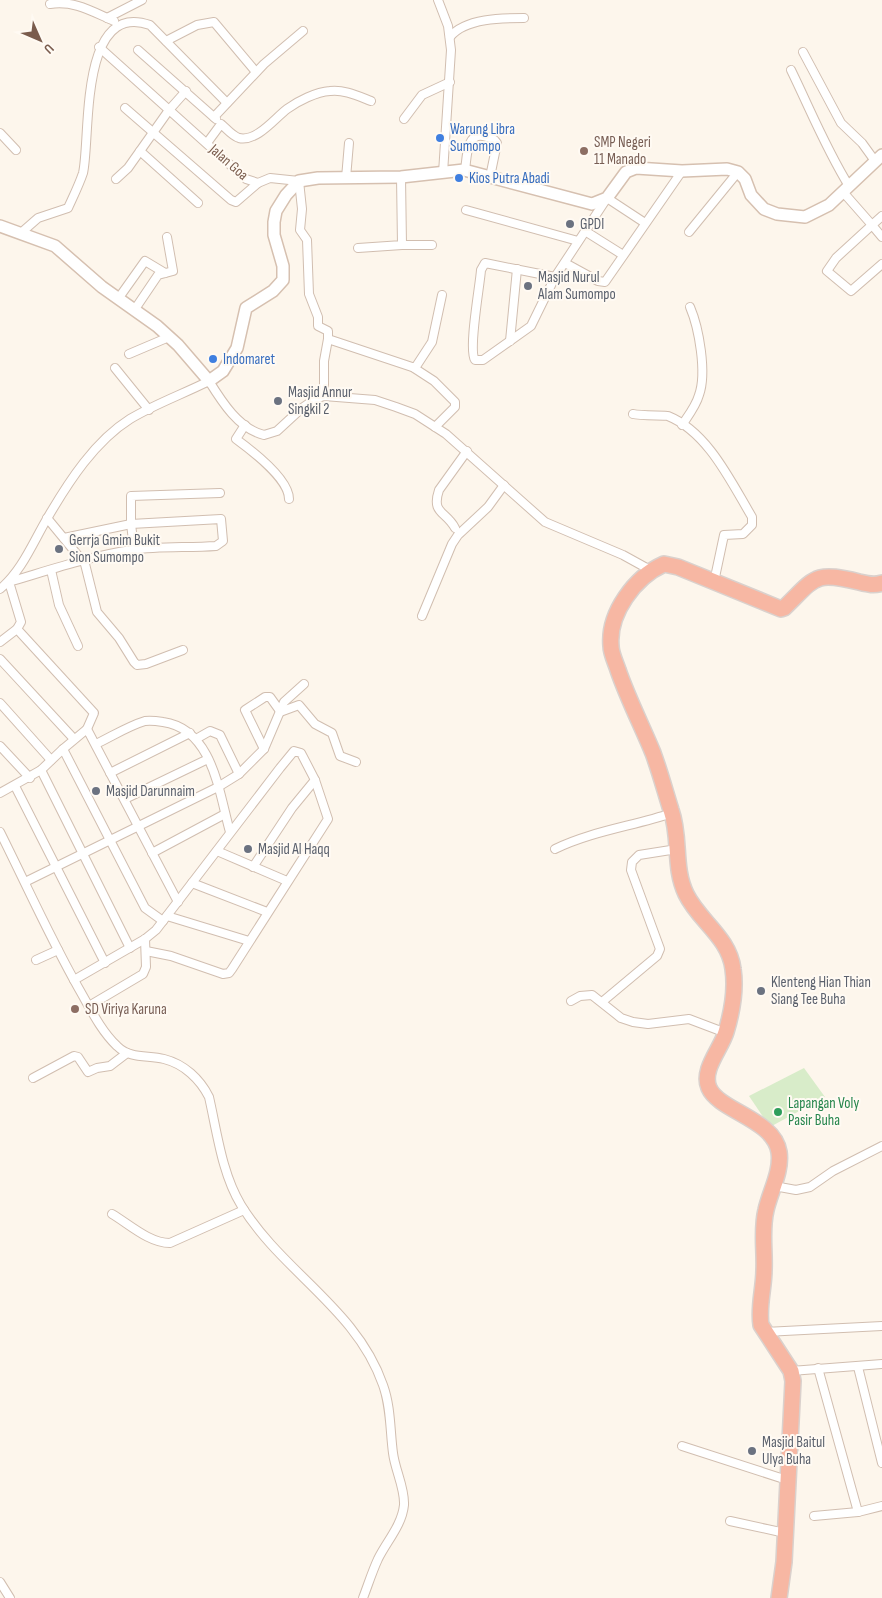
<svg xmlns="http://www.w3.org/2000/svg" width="882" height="1598" font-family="'Sofia Sans Condensed',sans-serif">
  <rect width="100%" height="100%" fill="#fdf6ec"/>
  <!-- green -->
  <polygon fill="#d8ecc9" points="804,1068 825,1097 770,1127 749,1096"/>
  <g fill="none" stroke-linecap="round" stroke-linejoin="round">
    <defs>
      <g id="street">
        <polyline points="438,0 448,26 451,50 443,173"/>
        <path d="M50 4C74 0 93 12 114 21"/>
        <polyline points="107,18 142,0"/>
        <path d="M450 37C465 18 503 18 524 18"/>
        <polyline points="166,41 197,25 214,22 256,72"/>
        <polyline points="99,47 246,179 258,183 270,178 299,181 302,209 300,230 307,240 309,294 318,317 318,326 328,331 328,339"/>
        <polyline points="138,50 216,119"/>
        <polyline points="803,52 841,123 862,143 875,161"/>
        <path d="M791 70C810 109 826 149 849 186"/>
        <polyline points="125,108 231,200 236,202 258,183"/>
        <polyline points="214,117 264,64 303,31"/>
        <polyline points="404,119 422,95 450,82"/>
        <polyline points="0,133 16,150"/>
        <path d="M207 143 221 124C226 128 232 136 239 138 257 142 275 118 287 109 298 101 316 92 330 91 343 89 358 96 371 101"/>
        <polyline points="140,151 198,203"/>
        <path d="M465 170C467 158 466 133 483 136 489 137 494 138 497 143L490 177"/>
        <polyline points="346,178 349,143"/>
        <polyline points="116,179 128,168 169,110 186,91"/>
        <polyline points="843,192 872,225 836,258 827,271 851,291 882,264"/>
        <polyline points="466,210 578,241"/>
        <polyline points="882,216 872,225 882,237"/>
        <polyline points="585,231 623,255"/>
        <path d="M22 232 38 218 68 208C73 197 79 185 83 173 91 139 78 0 150 25L227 103"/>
        <polyline points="689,232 738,172"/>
        <polyline points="402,245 432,245"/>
        <polyline points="358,248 402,245 401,177"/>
        <polyline points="565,263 598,281 605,282 682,171"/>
        <path d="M555 277 485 263 481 270C480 285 468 350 475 360H483L531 326 555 277 607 198 645 223"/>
        <polyline points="118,299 145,261 165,273"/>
        <polyline points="135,309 158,275 173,271 167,237"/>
        <polyline points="510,341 517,269"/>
        <polyline points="129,354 169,337"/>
        <polyline points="115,368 149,410"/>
        <polyline points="414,368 434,381 455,402 455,407 435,427"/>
        <polyline points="324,396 324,361 328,339 415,368 432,342 442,295"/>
        <path d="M633 414C641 416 665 415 668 416 708 432 731 482 752 517V525L743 534 724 535 714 582"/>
        <path d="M245 425 236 439C251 450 289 479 289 499"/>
        <path d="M682 425C688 416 696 406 699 395 707 373 699 328 690 307"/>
        <polyline points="47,518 85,564 97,612 119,638 134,662 137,665 146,664 183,650"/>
        <path d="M455 528C446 511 431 514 439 490L467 451"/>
        <polyline points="134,549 131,524 131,496 220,493"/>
        <polyline points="51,570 59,605 78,646"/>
        <path d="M0 589C22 571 33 542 48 517 69 481 95 441 130 419 155 404 183 394 209 381 222 402 239 429 264 435L277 431 302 408 315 399 324 396 375 400 396 407 415 414 446 434 545 522 623 555 652 571"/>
        <polyline points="422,616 452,544 458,535 488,507 504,485"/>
        <polyline points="17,629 94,713 87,729"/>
        <path d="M0 642 17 629 21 622 9 582C50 570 90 556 132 550 159 546 188 548 216 546L223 541 221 519 131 524 64 538"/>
        <polyline points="0,659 74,739"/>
        <polyline points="0,703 51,760"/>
        <polyline points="280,712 299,705 315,724 332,733 340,756 356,762"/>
        <polyline points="196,739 210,731 220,735 239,774"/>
        <path d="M96 744C111 737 128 726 145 721 151 720 157 721 163 722 213 729 219 793 230 832"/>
        <polyline points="0,746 30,778"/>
        <polyline points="63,749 145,908 163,921"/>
        <polyline points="264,749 245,710 265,697 270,697 280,711"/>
        <polyline points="41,770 130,948"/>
        <polyline points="110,773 190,733"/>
        <polyline points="15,786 105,963"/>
        <polyline points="0,793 41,770 63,749 87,729 178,902"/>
        <polyline points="125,799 208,759"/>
        <path d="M0 832C26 884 50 938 79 989 90 1008 101 1031 117 1046 130 1059 147 1055 164 1059 184 1064 200 1079 209 1097 217 1132 222 1174 241 1205 282 1272 357 1309 383 1385 391 1407 390 1431 393 1453 395 1470 405 1488 404 1505 402 1525 387 1541 378 1559 372 1572 368 1585 363 1598"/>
        <path d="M555 849C592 831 634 826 672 813"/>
        <polyline points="217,851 287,881"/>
        <polyline points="152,853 225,814"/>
        <polyline points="253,867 292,808 315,780"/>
        <polyline points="25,882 218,787 239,774 264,749 284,702 304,684"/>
        <polyline points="192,883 267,912"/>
        <polyline points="167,916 249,941"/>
        <polyline points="36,960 58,950"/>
        <polyline points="74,980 145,939 156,930 280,768 294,751 301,753 315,780 328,819 232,969 229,973 223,974 171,956 146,951"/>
        <polyline points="571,1001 580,996 592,995 621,1018 633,1022 648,1024 689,1019 726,1033"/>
        <polyline points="602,1002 657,956 660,949 631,870 632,862 639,855 677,849"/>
        <polyline points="89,1006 143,974 146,967 145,939"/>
        <polyline points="33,1078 74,1056 78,1057 88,1072 97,1068 110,1066 127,1053"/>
        <polyline points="774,1186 796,1190 810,1187 833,1171 882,1146"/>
        <path d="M112 1214C129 1224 149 1243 170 1243L244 1210"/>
        <polyline points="765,1332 882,1326"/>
        <polyline points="858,1367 882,1463"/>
        <polyline points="818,1368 858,1512 882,1506"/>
        <polyline points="791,1371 882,1364"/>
        <polyline points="682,1446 787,1480"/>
        <polyline points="814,1516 858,1512"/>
        <polyline points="730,1521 785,1533"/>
        <polyline points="0,1582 10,1598"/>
      </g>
      <polyline id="secondary" points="0,226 55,246 102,287 157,326 178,345 209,381 223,371 237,348 246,308 273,291 283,280 283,266 274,235 274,222 276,211 286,195 299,181 318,178 401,177 464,170 592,204 607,198 626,172 636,168 682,171 727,169 738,172 745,179 751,195 764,209 777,214 805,217 829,205 882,155"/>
      <path id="highway" d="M779 1598 784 1562 793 1381 791 1371 761 1325C758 1307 764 1288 764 1270 765 1250 761 1230 766 1210 770 1192 782 1171 779 1152 774 1119 719 1111 709 1088 701 1070 721 1049 726 1032 732 1012 736 989 733 969 729 937 699 921 686 894 673 867 681 838 671 810 665 791 660 772 653 753 642 726 628 699 618 670 616 663 611 654 611 646 608 613 635 577 664 564L678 567 781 609 784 608C816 577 814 571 859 582 867 584 874 586 882 583"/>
    </defs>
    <!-- street casing -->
    <use href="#street" stroke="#d1beb0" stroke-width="10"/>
    <!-- secondary casing -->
    <use href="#secondary" stroke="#d6c0b0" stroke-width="14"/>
    <!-- highway casing -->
    <use href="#highway" stroke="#dad1cd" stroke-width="18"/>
    <!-- street -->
    <use href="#street" stroke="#fff" stroke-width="8"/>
    <!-- secondary -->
    <use href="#secondary" stroke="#fff" stroke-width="11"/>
    <!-- highway -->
    <use href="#highway" stroke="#f7b7a3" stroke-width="15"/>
  </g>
  <!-- markers -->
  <g fill="#3f7fe0" stroke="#fffaf3" stroke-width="2">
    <circle cx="440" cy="138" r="5"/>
    <circle cx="459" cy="178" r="5"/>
    <circle cx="213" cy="359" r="5"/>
  </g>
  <g fill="#8d6e63" stroke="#fffaf3" stroke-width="2">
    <circle cx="584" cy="151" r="5"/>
    <circle cx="75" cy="1009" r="5"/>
  </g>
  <g fill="#6b7280" stroke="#fffaf3" stroke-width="2">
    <circle cx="570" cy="224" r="5"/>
    <circle cx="528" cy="286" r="5"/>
    <circle cx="278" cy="401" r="5"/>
    <circle cx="59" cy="549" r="5"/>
    <circle cx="96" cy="791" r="5"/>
    <circle cx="248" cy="849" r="5"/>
    <circle cx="761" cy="991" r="5"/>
    <circle cx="752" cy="1451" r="5"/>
  </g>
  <circle fill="#2e9e5b" stroke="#fffaf3" stroke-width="2" cx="778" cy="1112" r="5"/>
  <g text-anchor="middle" stroke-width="4" stroke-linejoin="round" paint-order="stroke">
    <!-- shop labels -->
    <g font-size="15" fill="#366cbe" stroke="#fffaf3" text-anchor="start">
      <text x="450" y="134">Warung Libra<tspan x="450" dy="17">Sumompo</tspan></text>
      <text x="469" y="183">Kios Putra Abadi</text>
      <text x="223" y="364">Indomaret</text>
    </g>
    <!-- education labels -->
    <g font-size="15" fill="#785e54" stroke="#fffaf3" text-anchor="start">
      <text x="594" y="147">SMP Negeri<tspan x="594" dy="17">11 Manado</tspan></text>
      <text x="85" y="1014">SD Viriya Karuna</text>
    </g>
    <!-- street labels -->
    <g font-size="15" fill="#7a5c4d" stroke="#fffaf3">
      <text transform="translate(229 162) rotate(41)" y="5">Jalan Goa</text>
    </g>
    <!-- worship labels -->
    <g font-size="15" fill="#5b616d" stroke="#fffaf3" text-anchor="start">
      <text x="580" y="229">GPDI</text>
      <text x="538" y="282">Masjid Nurul<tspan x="538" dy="17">Alam Sumompo</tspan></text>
      <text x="288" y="397">Masjid Annur<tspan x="288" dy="17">Singkil 2</tspan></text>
      <text x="69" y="545">Gerrja Gmim Bukit<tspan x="69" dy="17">Sion Sumompo</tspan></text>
      <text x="106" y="796">Masjid Darunnaim</text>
      <text x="258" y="854">Masjid Al Haqq</text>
      <text x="771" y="987">Klenteng Hian Thian<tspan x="771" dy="17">Siang Tee Buha</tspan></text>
      <text x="762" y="1447">Masjid Baitul<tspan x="762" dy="17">Ulya Buha</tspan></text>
    </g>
    <!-- leisure labels -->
    <g font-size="15" fill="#27864d" stroke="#fffaf3" text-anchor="start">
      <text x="788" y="1108">Lapangan Voly<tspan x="788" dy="17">Pasir Buha</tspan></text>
    </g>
  </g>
  <!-- north arrow -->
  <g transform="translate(40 40) rotate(135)" stroke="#fffaf3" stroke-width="4" paint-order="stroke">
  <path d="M0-4L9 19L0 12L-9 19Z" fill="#7a5c4d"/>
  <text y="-8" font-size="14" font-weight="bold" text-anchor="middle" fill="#7a5c4d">U</text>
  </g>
</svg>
